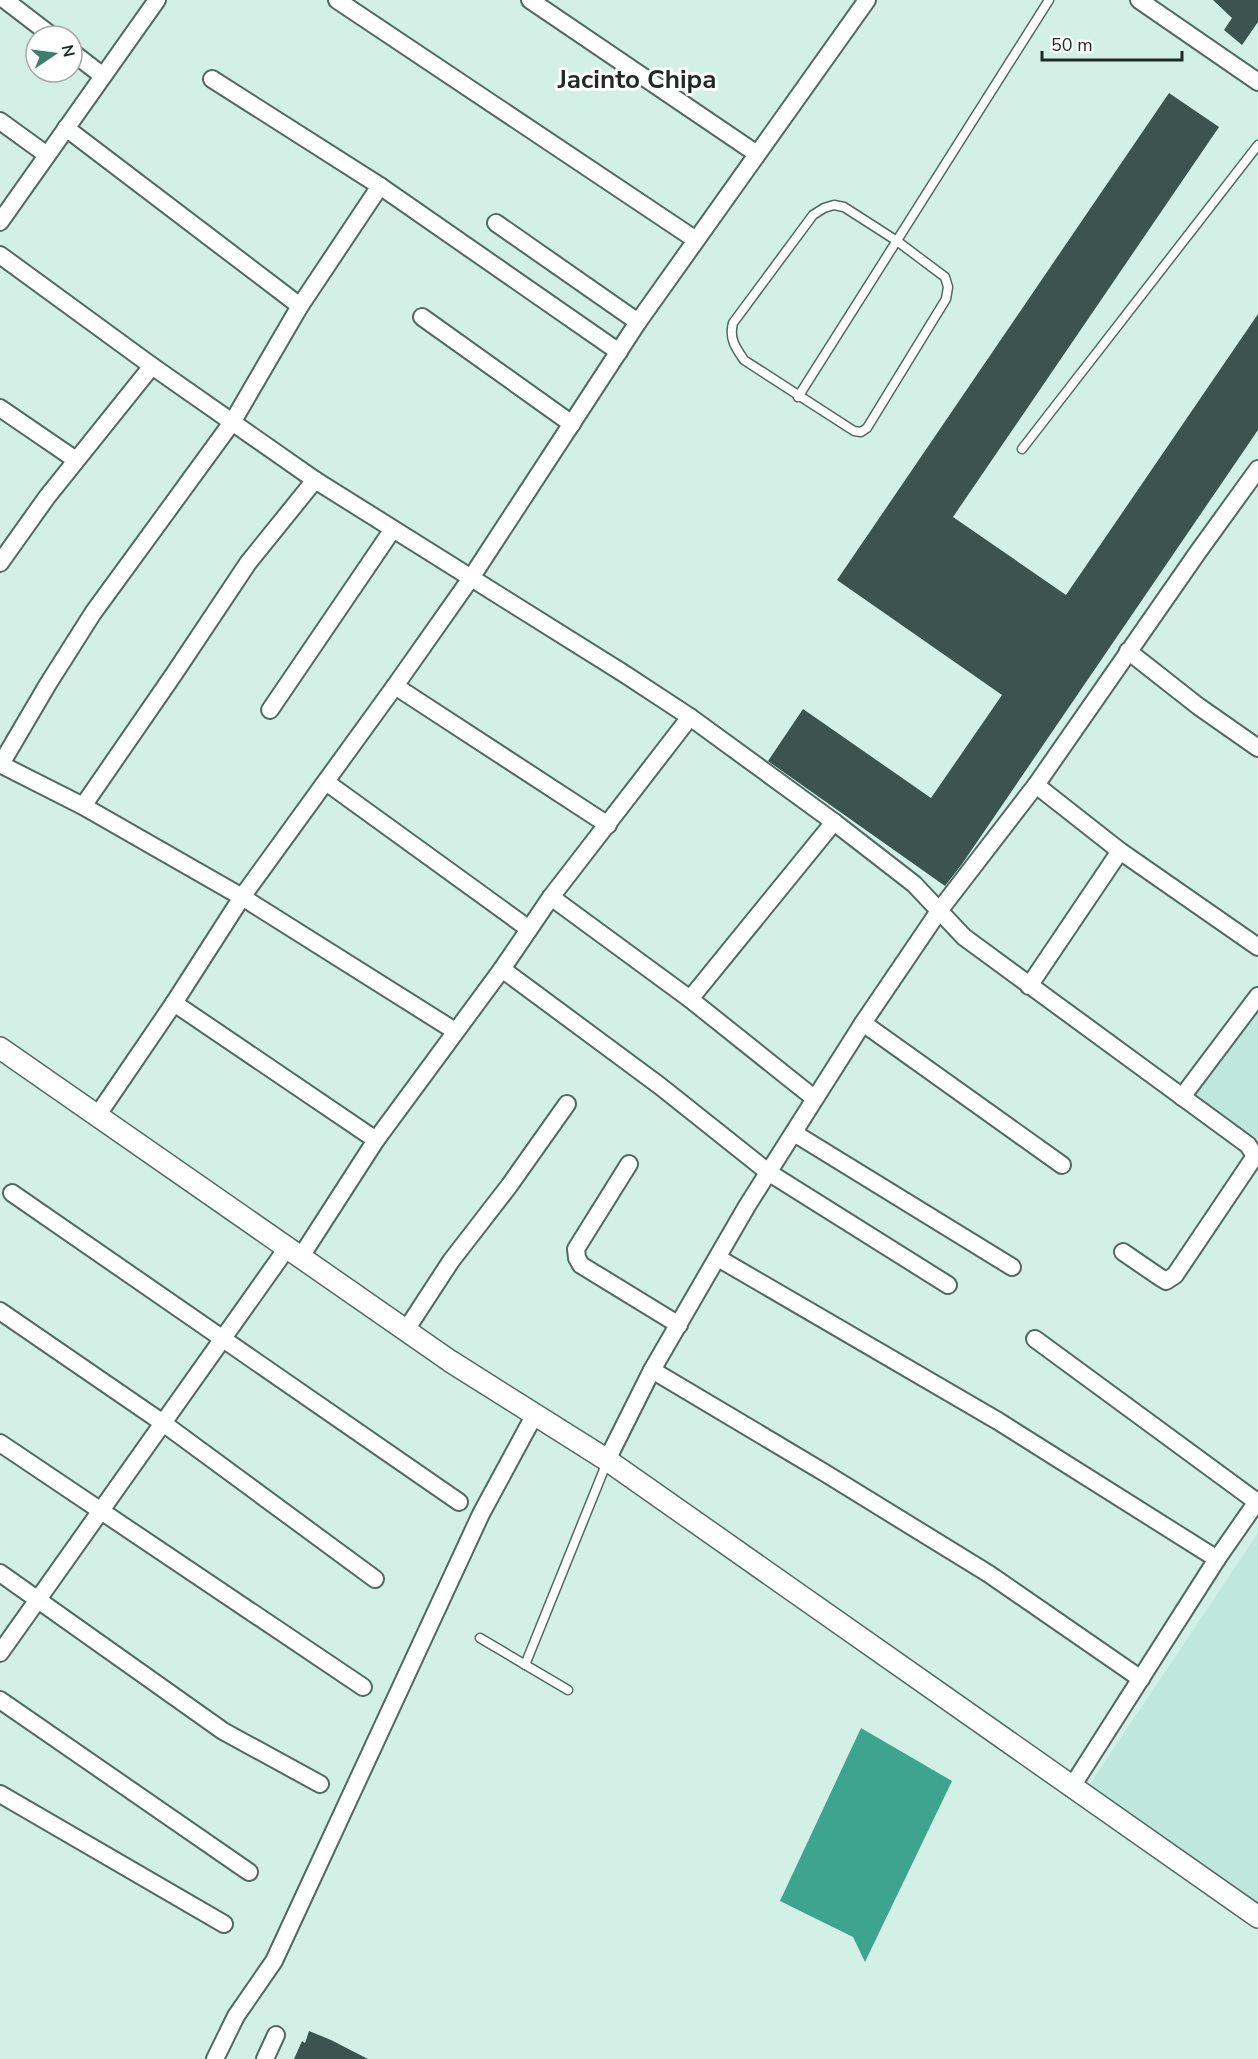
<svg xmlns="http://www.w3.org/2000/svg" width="1258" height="2059" font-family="'Nunito Sans',sans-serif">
  <rect width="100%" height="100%" fill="#d3f0e7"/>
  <!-- built -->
  <g fill="#c0e7db">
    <polygon points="1258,1011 1258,1139 1192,1096"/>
    <polygon points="1258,1533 1258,1908 1088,1787"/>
  </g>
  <!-- water -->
  <polygon fill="#3da58d" points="861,1728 952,1781 865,1962 853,1937 780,1901"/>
  <!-- building -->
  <g fill="#3b544d">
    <polygon points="1213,0 1258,0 1258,22 1242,45 1224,30 1232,18"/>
    <polygon points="1169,93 1219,127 953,517 1066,595 1258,314 1258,430 962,864 945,886 768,761 803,709 931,798 1002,695 837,580"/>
    <polygon points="309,2031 331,2040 368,2059 294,2059 302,2041 305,2043"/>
  </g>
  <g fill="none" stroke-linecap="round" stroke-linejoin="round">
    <defs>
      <g id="service">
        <path d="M834 205 844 207 897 241 945 277 948 287 946 299 867 428 861 432 854 431 744 360C735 347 729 338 733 323L813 215 824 208Z"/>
        <polyline points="798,397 1049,0"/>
        <polyline points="1022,449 1258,145"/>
        <polyline points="480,1638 568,1690"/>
        <polyline points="525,1665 607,1462"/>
      </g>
      <g id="minor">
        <polyline points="5,0 52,36"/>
        <polyline points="337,0 696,240"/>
        <polyline points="530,0 757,154"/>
        <polyline points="1139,0 1258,82"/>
        <polyline points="72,52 103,76"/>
        <polyline points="212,79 380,186 619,352"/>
        <polyline points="0,121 47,155"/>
        <polyline points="66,128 300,306"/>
        <polyline points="0,222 157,0"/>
        <polyline points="496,223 638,322"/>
        <polyline points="0,255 152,366 315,480 623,673 690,717 834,822 914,884 964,937 1248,1145 1253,1153 1253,1159 1175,1275 1166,1281 1161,1278 1123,1252"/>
        <polyline points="422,317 572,424"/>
        <polyline points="0,408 76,460"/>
        <polyline points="0,563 47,497 152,366"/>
        <polyline points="1128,651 1198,706 1258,748"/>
        <polyline points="395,686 608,825"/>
        <polyline points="270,710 393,529"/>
        <polyline points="0,764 83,806 242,897 455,1031"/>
        <polyline points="1,764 48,684 93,613 233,421 300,306 380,186"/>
        <polyline points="326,782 529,929"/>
        <polyline points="1036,785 1120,851 1258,947"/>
        <polyline points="83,806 174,674 248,563 315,480"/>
        <polyline points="551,897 690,999 814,1098"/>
        <polyline points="502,969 660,1086 768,1172 948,1285"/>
        <polyline points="1029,986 1120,851"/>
        <polyline points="690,999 834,822"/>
        <polyline points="174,1003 376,1140"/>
        <polyline points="863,1023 1062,1165"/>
        <polyline points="1182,1097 1258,996"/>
        <polyline points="97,1116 174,1003 242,897 395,686 471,578 638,322 867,0"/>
        <polyline points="794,1133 1012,1267"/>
        <polyline points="629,1164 576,1249 577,1258 581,1265 679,1325"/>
        <polyline points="12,1193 459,1502"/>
        <polyline points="300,1258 376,1140 502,969 551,897 690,717"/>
        <polyline points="718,1258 998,1421 1217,1559"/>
        <polyline points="0,1311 163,1423 375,1579"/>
        <polyline points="406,1330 451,1261 509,1186 567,1104"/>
        <polyline points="1035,1339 1257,1502"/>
        <polyline points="652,1370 825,1473 989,1574 1141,1679"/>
        <polyline points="0,1443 363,1687"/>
        <polyline points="607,1460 652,1370 747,1206 863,1023 939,911 1036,785 1198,552 1258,469"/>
        <polyline points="0,1573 223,1731 320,1784"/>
        <polyline points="0,1653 287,1248"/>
        <polyline points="0,1700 249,1872"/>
        <polyline points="1071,1788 1217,1559 1258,1500"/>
        <polyline points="0,1794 224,1924"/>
        <polyline points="215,2059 236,2016 274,1961 481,1514 535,1414"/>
        <polyline points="265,2059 276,2035"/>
      </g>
      <polyline id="tertiary" points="0,1048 450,1361 607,1460 1258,1917"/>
    </defs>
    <!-- service casing -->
    <use href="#service" stroke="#506a63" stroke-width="11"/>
    <!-- minor casing -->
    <use href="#minor" stroke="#506a63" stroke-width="20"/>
    <!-- tertiary casing -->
    <use href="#tertiary" stroke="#506a63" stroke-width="24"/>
    <!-- service -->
    <use href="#service" stroke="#fff" stroke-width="8"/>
    <!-- minor -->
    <use href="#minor" stroke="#fff" stroke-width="16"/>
    <!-- tertiary -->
    <use href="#tertiary" stroke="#fff" stroke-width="21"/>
  </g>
  <g text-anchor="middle" stroke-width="6" stroke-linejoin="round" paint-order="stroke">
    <!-- district labels -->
    <g font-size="26" font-weight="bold" fill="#1f2a26" stroke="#fff">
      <text x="637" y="88">Jacinto Chipa</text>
    </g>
  </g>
  <!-- north arrow -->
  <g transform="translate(54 54) rotate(77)"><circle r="28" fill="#ffffff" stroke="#a5aaa8" stroke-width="1.5"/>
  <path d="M0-4.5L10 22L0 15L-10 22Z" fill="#3d7e6d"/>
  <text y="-9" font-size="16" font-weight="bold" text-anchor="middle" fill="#1f2a26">N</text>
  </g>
  <!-- scale -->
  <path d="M1042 51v9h140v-9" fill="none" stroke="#1f2a26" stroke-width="3"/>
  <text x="1051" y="51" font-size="18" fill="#1f2a26" stroke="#ffffff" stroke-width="4.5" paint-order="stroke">50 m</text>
</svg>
